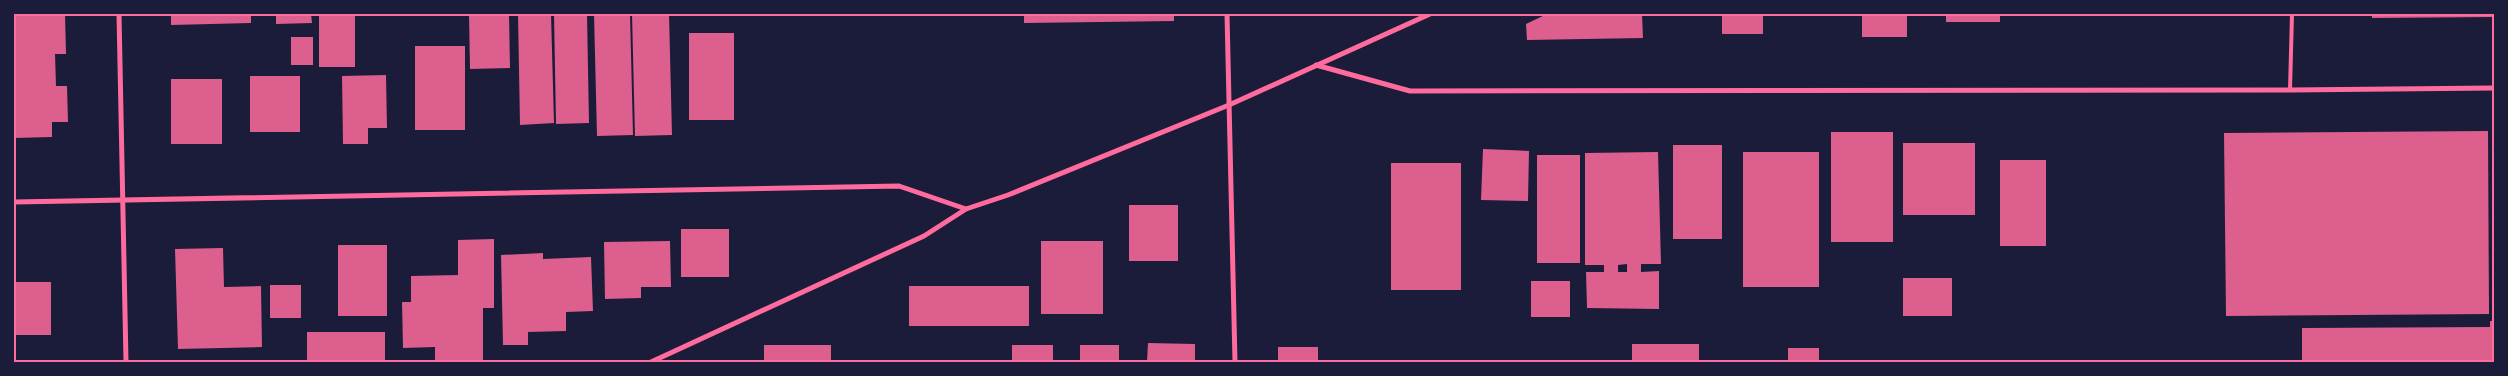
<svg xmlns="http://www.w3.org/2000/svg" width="2508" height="376" font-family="Figtree,sans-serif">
  <rect width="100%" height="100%" fill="#1b1b3a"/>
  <!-- building -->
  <g fill="#dd5f8e" fill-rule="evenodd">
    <polygon points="14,14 65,14 66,54 55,54 56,86 67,86 68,122 52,122 52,137 14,138"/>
    <polygon points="171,14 251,14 251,23 171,25"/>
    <polygon points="276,14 311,14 312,23 276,24"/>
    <rect x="319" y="14" width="36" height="53"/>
    <polygon points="469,14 509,14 510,68 470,69"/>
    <polygon points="518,14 551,14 554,123 520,125"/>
    <polygon points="554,14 587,14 589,123 556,124"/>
    <polygon points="594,14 630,14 633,135 597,136"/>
    <polygon points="632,14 669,14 672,135 635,136"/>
    <polygon points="1024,14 1174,14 1174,21 1024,23"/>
    <polygon points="1547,14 1642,14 1643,38 1527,40 1526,24"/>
    <rect x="1722" y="14" width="41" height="20"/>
    <rect x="1862" y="14" width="45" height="23"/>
    <rect x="1946" y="14" width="54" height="8"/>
    <polygon points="2372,14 2494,14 2494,17 2372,18"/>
    <rect x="689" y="33" width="45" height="87"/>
    <rect x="291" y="37" width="22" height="28"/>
    <rect x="415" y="46" width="50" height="84"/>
    <polygon points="386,75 387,128 368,128 368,144 343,144 342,76"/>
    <rect x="250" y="76" width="50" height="56"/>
    <rect x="171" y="79" width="51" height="65"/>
    <polygon points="2488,131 2489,314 2226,316 2224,133"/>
    <rect x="1831" y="132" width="62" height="110"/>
    <rect x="1903" y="143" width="72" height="72"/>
    <rect x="1673" y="145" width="49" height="94"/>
    <polygon points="1483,149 1529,151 1528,201 1481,200"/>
    <path d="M1658 152 1661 264H1641V272L1659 271V309L1587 308 1586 272H1604V265H1585V153ZM1627 264V272H1618V265Z"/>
    <rect x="1743" y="152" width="76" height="135"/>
    <rect x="1537" y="155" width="43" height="108"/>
    <rect x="2000" y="160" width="46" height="86"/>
    <rect x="1391" y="163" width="70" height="127"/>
    <rect x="1129" y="205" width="49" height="56"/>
    <rect x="681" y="229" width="48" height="48"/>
    <polygon points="494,239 494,308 483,308 483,362 435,362 435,347 403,348 402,302 411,302 411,276 458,275 458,240"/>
    <polygon points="670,241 671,287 641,287 641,298 605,299 604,242"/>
    <rect x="1041" y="241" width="62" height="73"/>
    <rect x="338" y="245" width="49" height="71"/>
    <polygon points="223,248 224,287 261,286 262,347 178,349 175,249"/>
    <polygon points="543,253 543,259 591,257 593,311 566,312 566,331 528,332 528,345 503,345 501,255"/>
    <rect x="1903" y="278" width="49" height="38"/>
    <rect x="1531" y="281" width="39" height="36"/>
    <rect x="14" y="282" width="37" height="53"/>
    <rect x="270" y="285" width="31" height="33"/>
    <rect x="909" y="286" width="120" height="40"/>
    <polygon points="2490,321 2494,321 2494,362 2302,362 2302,328 2490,327"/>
    <rect x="307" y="332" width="78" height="30"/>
    <polygon points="1148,343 1195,344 1195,362 1147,362"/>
    <rect x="1632" y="344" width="67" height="18"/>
    <rect x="764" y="345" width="67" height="17"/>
    <rect x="1012" y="345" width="41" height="17"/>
    <rect x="1080" y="345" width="39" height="17"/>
    <rect x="1278" y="347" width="40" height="15"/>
    <rect x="1788" y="348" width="31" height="14"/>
  </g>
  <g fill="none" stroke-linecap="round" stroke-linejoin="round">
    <!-- service -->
    <polyline stroke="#ff6b9d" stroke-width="4" points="2290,90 2292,14"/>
    <!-- minor -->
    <g stroke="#ff6b9d" stroke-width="5">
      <polyline points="119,14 126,362"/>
      <polyline points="1227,14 1235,362"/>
      <polyline points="1316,65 1410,91 2290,90 2494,88"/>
      <polyline points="14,202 899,186 966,209"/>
      <polyline points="651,362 924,236 966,209 1008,195 1229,105 1430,14"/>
    </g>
  </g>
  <!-- border -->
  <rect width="2508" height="376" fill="none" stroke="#1b1b3a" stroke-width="30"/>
  <rect x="15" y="15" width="2478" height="346" fill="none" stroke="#ff6b9d" stroke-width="2"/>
</svg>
